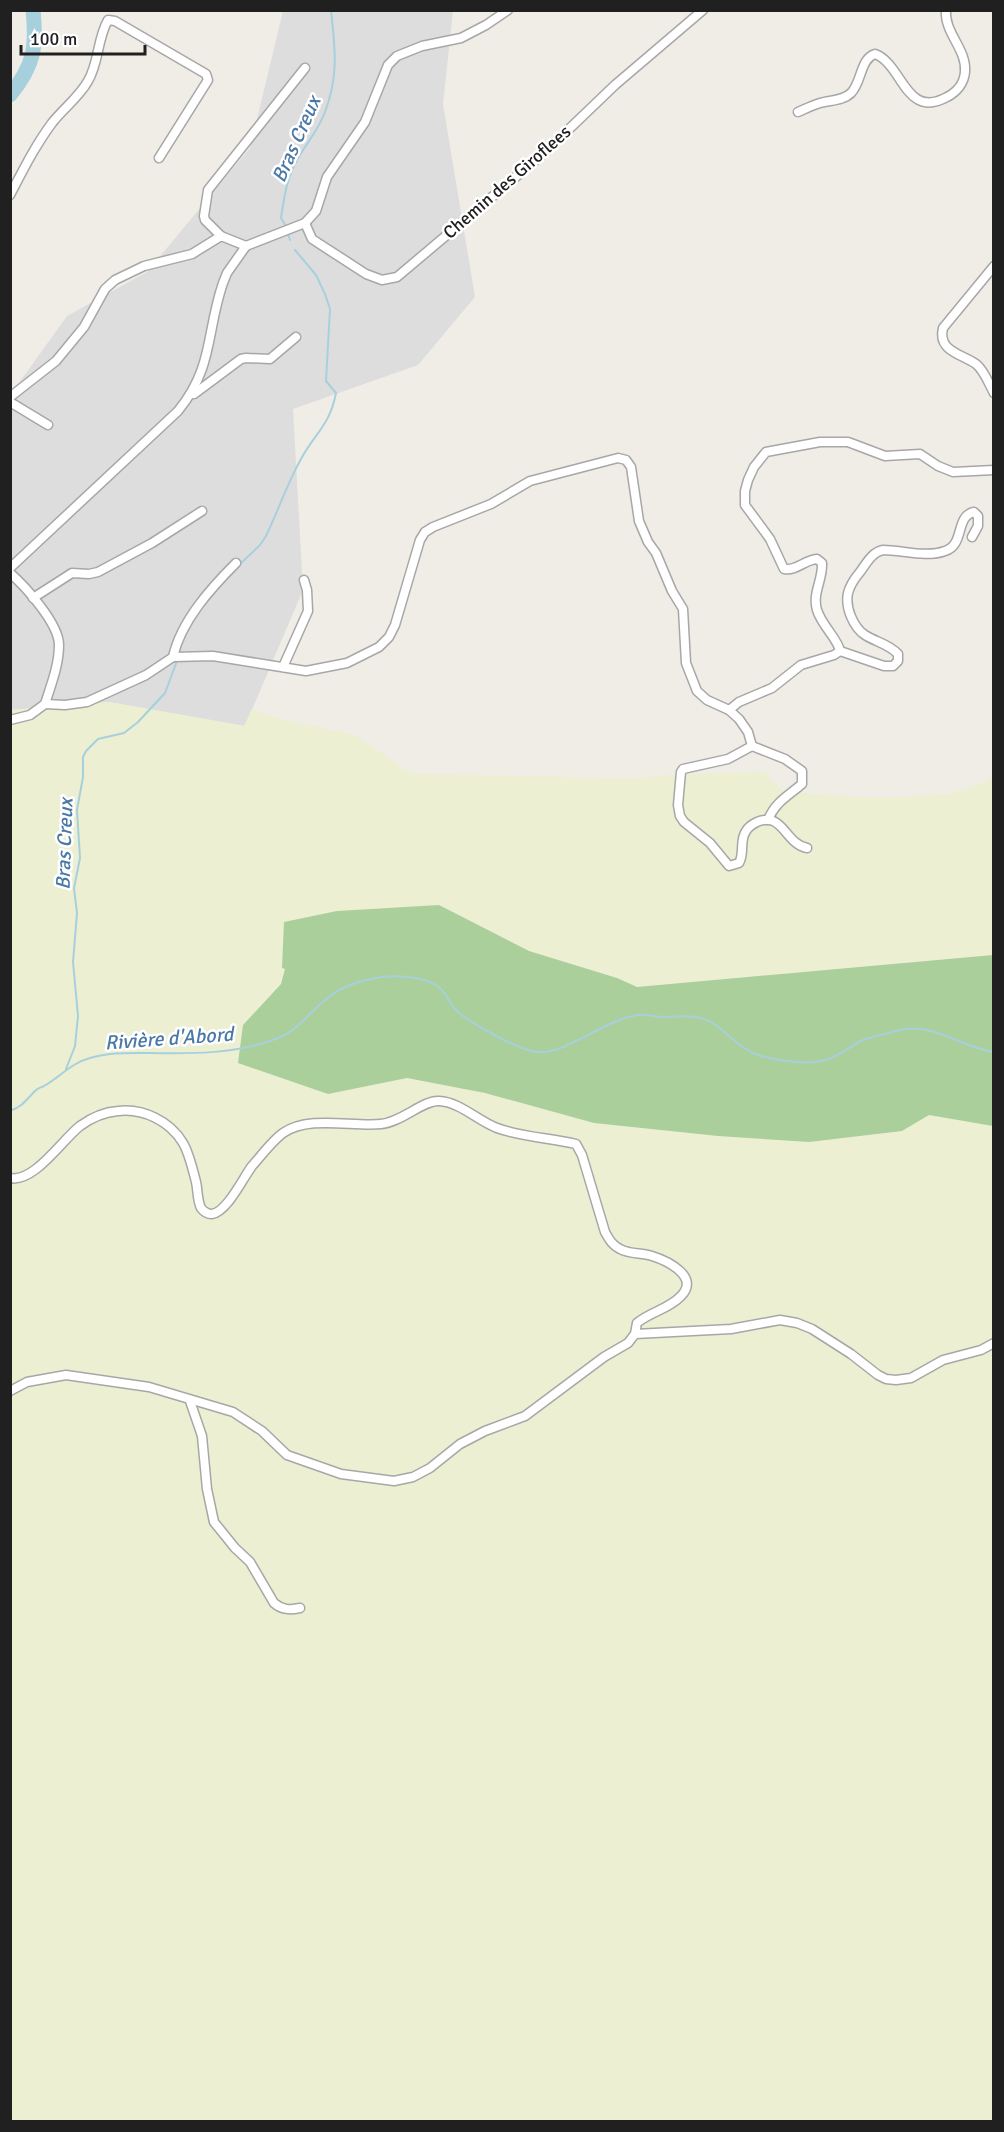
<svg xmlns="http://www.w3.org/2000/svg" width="1004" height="2132" font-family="Signika,sans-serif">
  <rect width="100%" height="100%" fill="#f0ede6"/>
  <!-- residential -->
  <polygon fill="#dedddd" points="283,11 453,11 443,104 475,297 418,365 293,409 303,590 245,726 109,702 11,710 11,394 67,316 147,272 250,148"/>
  <!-- farmland -->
  <polygon fill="#ecefd2" points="109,702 244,726 252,709 272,717 355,735 412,774 633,778 681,774 764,772 783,791 855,797 905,797 953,793 988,781 993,773 993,955 637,987 617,978 529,951 439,905 285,969 281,984 243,1025 328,1094 407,1078 485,1093 594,1123 718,1136 809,1142 902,1131 929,1114 993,1126 993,2121 11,2122 11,710"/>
  <!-- forest -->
  <polygon fill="#aacf9b" points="439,905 529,951 617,978 637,987 993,955 993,1126 929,1115 902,1131 809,1142 718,1136 594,1123 485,1093 407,1078 328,1094 238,1063 243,1025 281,984 285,969 282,968 284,922 337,911"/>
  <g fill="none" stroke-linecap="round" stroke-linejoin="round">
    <!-- stream -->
    <g stroke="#a7d0dd" stroke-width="2">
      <path d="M287 228 281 218C284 198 287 177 297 160 306 144 319 129 325 112 339 75 335 48 331 10"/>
      <polyline points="288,234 290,240"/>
      <path d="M237 567 260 545 266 536C278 511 287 484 301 459 315 433 330 425 336 393L326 381 330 309 325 294 316 275 295 250"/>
      <polyline points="184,638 194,619"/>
      <polyline points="66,1069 75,1046 78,1016 73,962 77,913 74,888 80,858 77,810 83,777 83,757 86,751 98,739 124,733 138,722 165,693 177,661"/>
      <path d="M10 1111C23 1106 26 1100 35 1091 38 1088 40 1088 44 1086 60 1077 71 1063 90 1058 109 1052 129 1053 149 1053 190 1054 239 1054 278 1038 297 1031 309 1013 324 1001 341 986 360 980 383 977 398 975 422 977 436 985 446 991 448 1002 456 1010 468 1022 520 1051 537 1052 566 1055 605 1019 638 1015 647 1014 656 1017 665 1017 683 1016 702 1014 717 1026 732 1037 743 1051 761 1056 779 1061 809 1065 826 1060 840 1056 850 1046 863 1040 868 1038 900 1030 905 1029 938 1025 963 1048 994 1052"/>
    </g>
    <!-- river -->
    <path stroke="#a7d0dd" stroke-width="15" d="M10 95C34 66 37 47 33 10"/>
    <defs>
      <g id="minor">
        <path d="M798 112C805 109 813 105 820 103 830 100 843 101 851 93 862 82 860 59 875 54 903 64 905 120 947 97 957 92 964 83 965 72 967 49 944 33 946 10"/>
        <path d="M10 195C23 170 35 146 52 123 63 109 79 97 88 81 99 63 97 39 108 20L115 21 206 74 208 80 159 158"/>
        <polyline points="305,223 312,239 366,274 382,280 397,277 543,154 615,85 703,10"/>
        <polyline points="221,236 205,220 204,216 208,190 305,68"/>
        <polyline points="246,246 305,223 316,211 327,177 365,122 388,65 397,56 422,46 461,38 486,25 508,10"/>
        <path d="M994 266 943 328C937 351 962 354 976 364 984 370 989 384 994 393"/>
        <polyline points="194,394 241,359 246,358 270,359 296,337"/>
        <polyline points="10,397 56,361 84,327 105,289 115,280 144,266 192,254 221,236 246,246"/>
        <polyline points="10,402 48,425"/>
        <path d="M10 568 178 411C214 367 206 332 223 283L227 273 246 246"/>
        <path d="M10 573C26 587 59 624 59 645 59 665 51 685 45 704L30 715 10 720"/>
        <polyline points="33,598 72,573 89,574 98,572 152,543 202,511"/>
        <path d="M840 651 884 666H893L898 661V654C889 644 876 642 865 635 853 627 845 607 848 593 850 585 855 578 860 572 866 564 872 552 883 550 902 550 926 558 945 551 965 545 955 516 974 512L978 516V526L972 537"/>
        <path d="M173 657C181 621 211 588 236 563"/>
        <polyline points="283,667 308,611 307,590 304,580"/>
        <polyline points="45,704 65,705 87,702 146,675 173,657 213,656 306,671 347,663 379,647 389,637 395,625 420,540 425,532 433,527 491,504 530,481 618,458 626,460 631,467 639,521 648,542 656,553 672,591 683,609 686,663 697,691 707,700 729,710 739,719 748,732 752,746"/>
        <path d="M729 710 739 702 772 688 801 665 834 655 840 651C838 639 822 626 817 610 812 593 823 580 822 563L817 559C804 560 797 571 784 569L770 539 745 505V491L748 480 754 467 766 452 820 442H848L885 456 920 454 938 466 953 472 994 470"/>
        <path d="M752 746 728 759 683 769 681 772 678 805 680 816 684 822 710 843 729 866 739 863C745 853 739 841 746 831 748 827 753 824 757 822 783 811 785 844 807 848"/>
        <path d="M752 746 785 759 802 771V784C788 796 775 802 768 820"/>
        <path d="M10 1178C34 1183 62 1140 80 1126 91 1118 105 1112 118 1111 143 1108 170 1121 183 1143 189 1153 193 1170 196 1182 198 1190 197 1200 201 1208 204 1212 207 1214 212 1214 227 1212 243 1178 252 1166 261 1156 272 1141 283 1133 309 1115 352 1127 381 1124 402 1122 423 1100 439 1101 460 1102 478 1121 497 1128 522 1137 550 1138 576 1144L582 1155 605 1232C609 1239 612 1245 620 1249 631 1255 642 1252 652 1256 668 1261 700 1277 681 1296 669 1309 650 1312 637 1323L635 1334"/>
        <polyline points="10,1391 27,1382 66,1375 149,1387 233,1412 262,1431 287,1455 341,1474 394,1481 413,1477 430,1468 460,1444 485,1431 525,1416 604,1357 628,1343 635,1334 731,1329 780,1320 797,1323 812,1329 851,1354 878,1375 886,1379 896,1380 911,1378 943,1360 981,1350 994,1343"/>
        <path d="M190 1401 202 1436 207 1489 214 1522 235 1548 250 1562 274 1603C282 1610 290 1610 300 1608"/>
      </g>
    </defs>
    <!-- minor casing -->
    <use href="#minor" stroke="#a7a7a7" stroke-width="11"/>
    <!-- minor -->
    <use href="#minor" stroke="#fff" stroke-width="8"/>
  </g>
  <g text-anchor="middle" stroke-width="5" stroke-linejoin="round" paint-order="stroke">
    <!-- street labels -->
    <g font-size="18" fill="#202020" stroke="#fff">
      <text transform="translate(507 182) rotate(-41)" y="6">Chemin des Giroflees</text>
    </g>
    <!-- water labels -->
    <g font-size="20" font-style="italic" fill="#4978a7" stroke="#fff">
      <text transform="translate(296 139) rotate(-66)" y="7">Bras Creux</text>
      <text transform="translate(64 844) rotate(-88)" y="7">Bras Creux</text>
      <text transform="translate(169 1038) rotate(-4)" y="7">Rivière d'Abord</text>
    </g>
  </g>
  <!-- border -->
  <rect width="1004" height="2132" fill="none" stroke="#202020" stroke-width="24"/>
  <!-- scale -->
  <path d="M21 45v9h124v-9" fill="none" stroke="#202020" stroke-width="3"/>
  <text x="30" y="45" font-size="18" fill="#202020" stroke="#ffffff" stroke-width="4.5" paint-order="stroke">100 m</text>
</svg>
